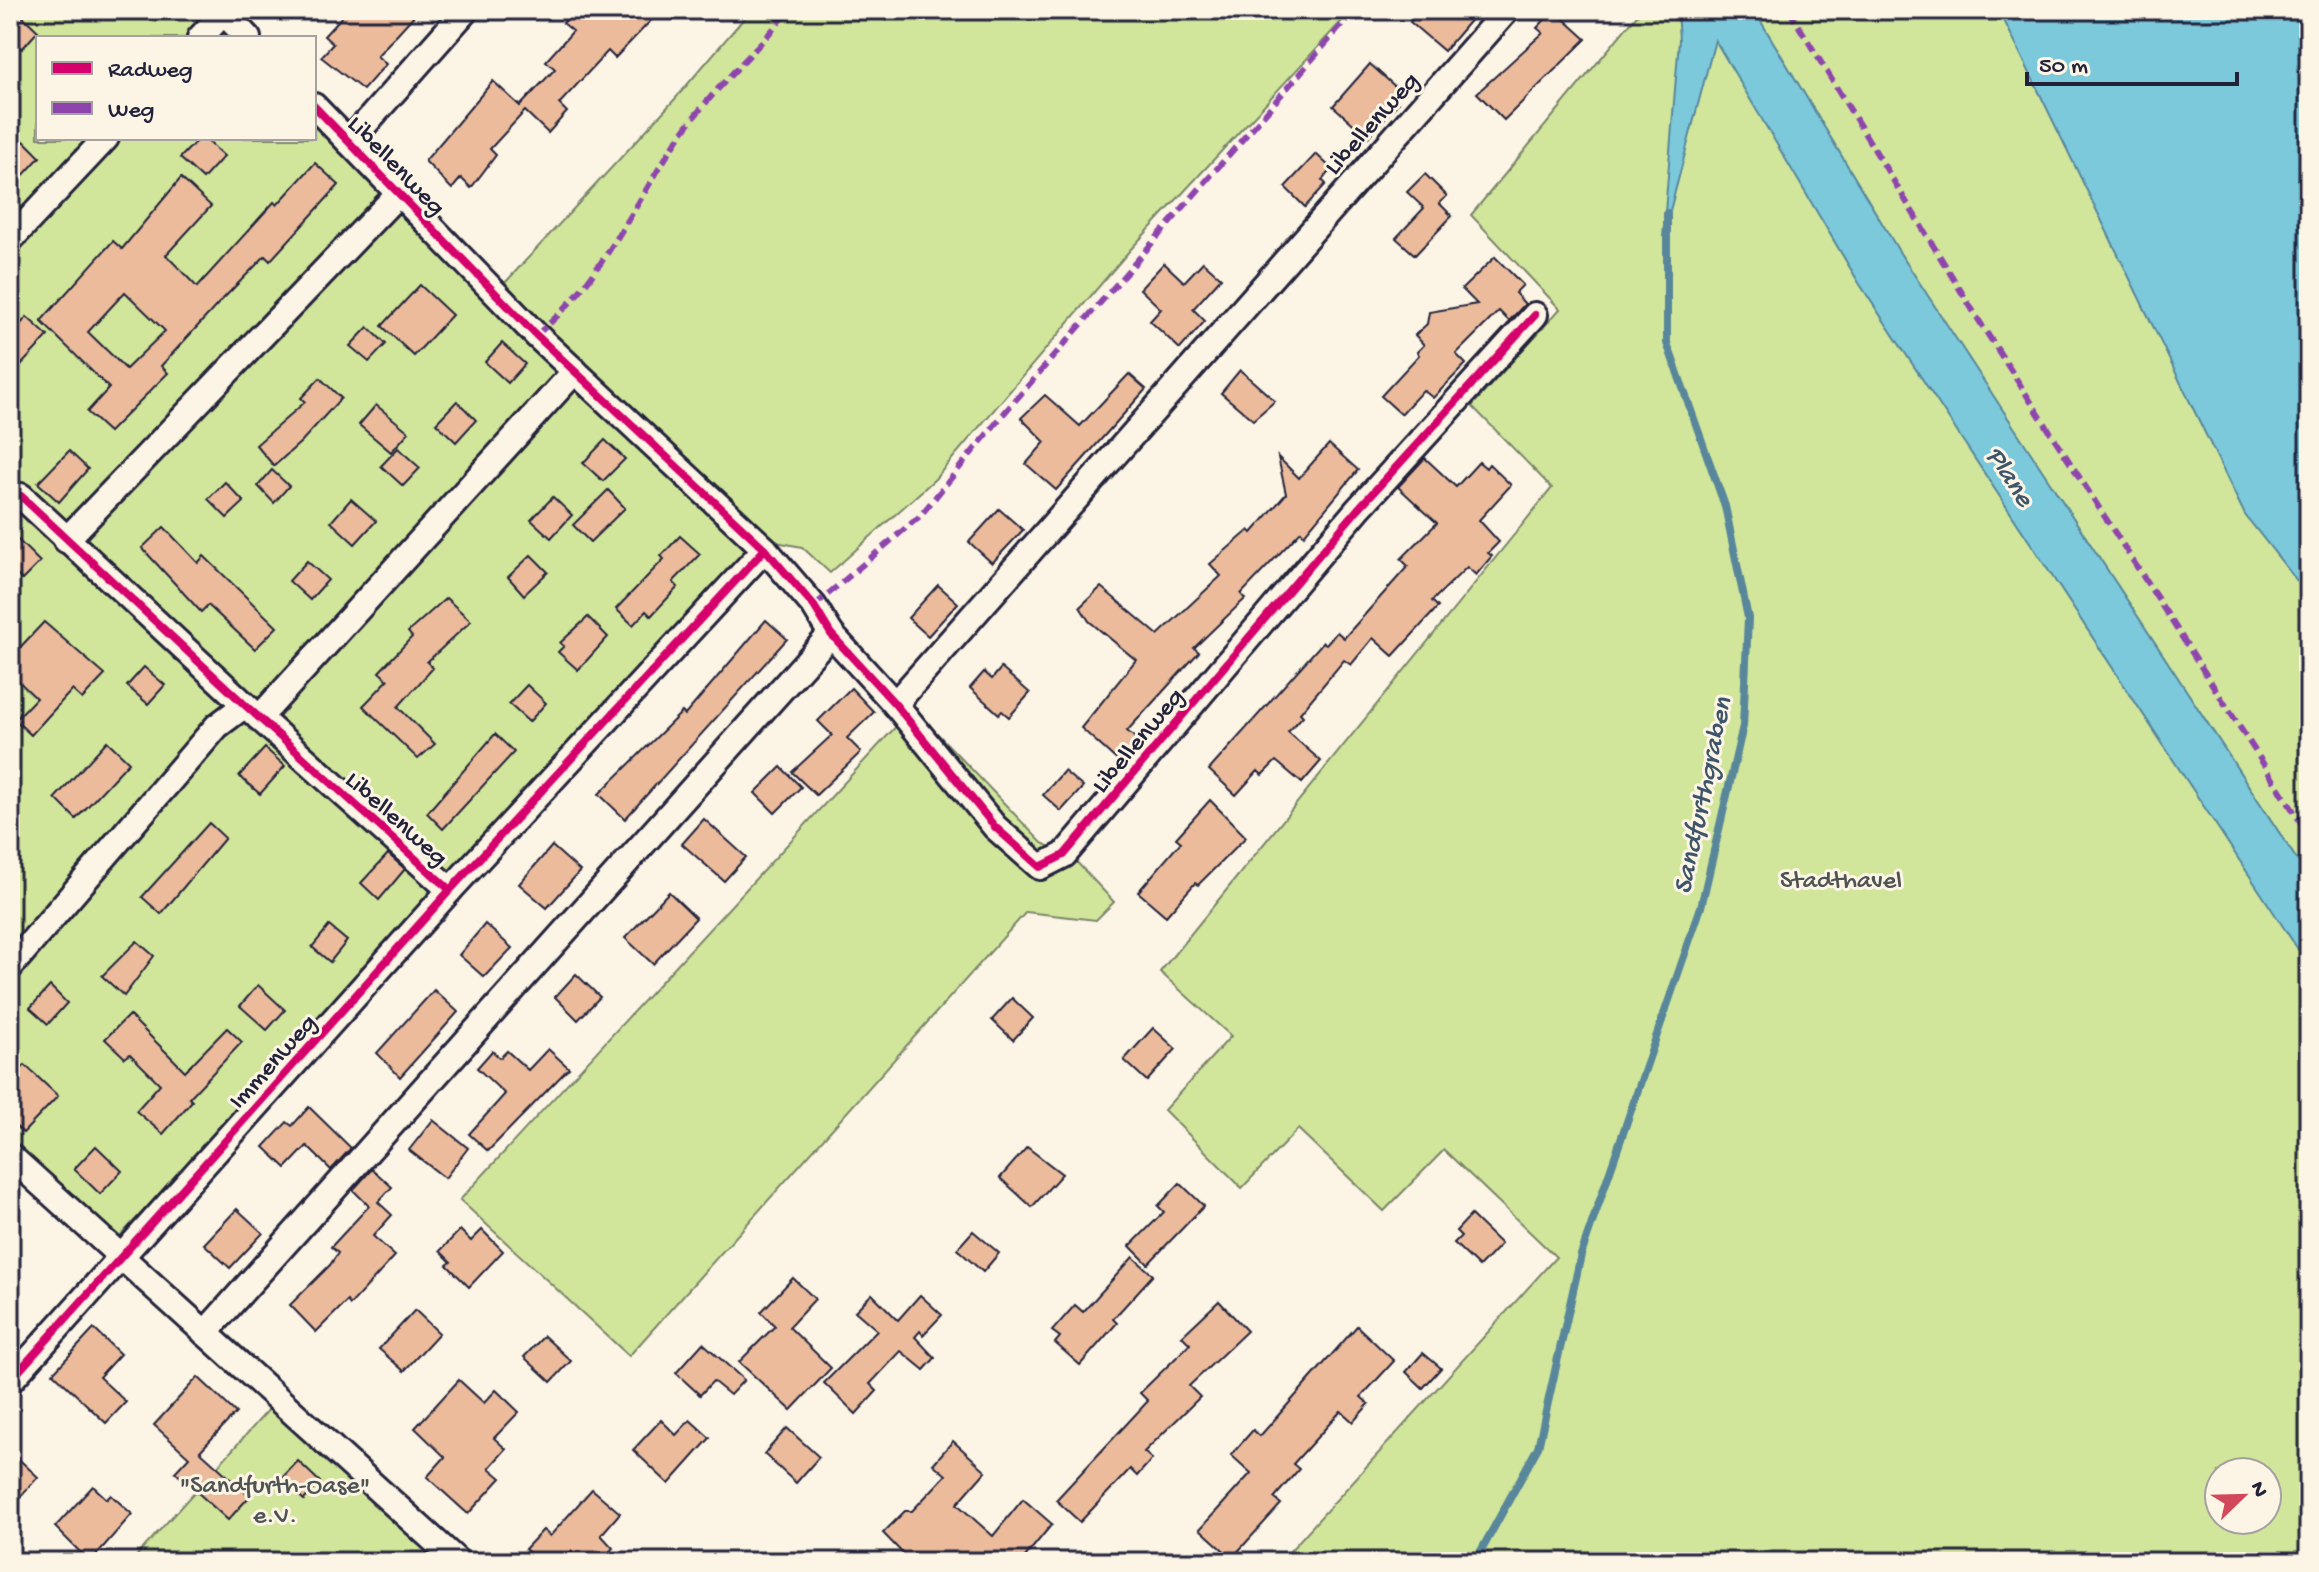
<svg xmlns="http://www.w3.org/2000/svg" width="2319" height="1572" font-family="'Gochi Hand',sans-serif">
  <rect width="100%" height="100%" fill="#fcf5e5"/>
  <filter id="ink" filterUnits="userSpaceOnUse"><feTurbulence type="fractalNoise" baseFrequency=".0125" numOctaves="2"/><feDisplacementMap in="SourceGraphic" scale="16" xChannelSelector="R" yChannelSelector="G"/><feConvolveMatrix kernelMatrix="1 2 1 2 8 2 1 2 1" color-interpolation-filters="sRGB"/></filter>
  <g filter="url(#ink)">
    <!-- green -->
    <g fill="#d1e69b" stroke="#7a846b" stroke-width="2" fill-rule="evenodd">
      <polygon points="10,10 208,10 235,38 38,38 38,138 314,138 314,118 559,372 750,552 455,878 119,1237 10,1139"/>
      <polygon points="751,10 1352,10 1130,250 935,479 830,573 802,547 771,541 503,285 675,99"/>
      <path d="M1641 10H2309V1562H1280L1556 1257 1444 1150 1384 1211 1298 1129 1242 1188 1164 1110 1231 1036 1160 972 1552 488 1472 406 1560 309 1471 215ZM2219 1472H2267V1520H2219Z"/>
      <polygon points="913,708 1042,843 1073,858 1114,902 1096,920 1026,912 629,1356 460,1200"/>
      <polygon points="271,1407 432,1557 428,1562 131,1562"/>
    </g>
    <!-- water -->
    <g fill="#7cc9db" stroke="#58869b" stroke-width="2">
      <polygon points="1677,10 1754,10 1900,253 2309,878 2309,966 1859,283 1715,40 1663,237 1679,40"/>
      <polygon points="1999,10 2307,10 2309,596 2245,515"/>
    </g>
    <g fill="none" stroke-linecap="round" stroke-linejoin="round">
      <!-- stream -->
      <polyline stroke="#58869b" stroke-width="8" points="1475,1562 1538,1447 1581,1255 1701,907 1743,726 1748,618 1725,506 1667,343 1667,213"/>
    </g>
    <!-- building -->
    <g fill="#ebbb9c" stroke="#22223b" stroke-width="2" fill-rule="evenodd">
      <polygon points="10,10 16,10 38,31 22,49 10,38"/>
      <polygon points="348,10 419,10 377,56 386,64 363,90 321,57 333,44 324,36"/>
      <polygon points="575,10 661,10 615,58 608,51 559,104 567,112 548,133 525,111 490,149 496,155 471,188 461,178 452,189 425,161 493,81 520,106 555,69 546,61 573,31 563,23"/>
      <polygon points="1420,10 1479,10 1444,51 1410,22"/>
      <polygon points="1554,10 1586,39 1504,120 1477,93 1543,33 1537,28"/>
      <polygon points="1370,64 1399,90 1392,98 1398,103 1368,137 1333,106"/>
      <polygon points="199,138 204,138 224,156 203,179 180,158"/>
      <polygon points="24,141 40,157 10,190 10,156"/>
      <polygon points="1316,154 1332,169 1322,180 1326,184 1305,207 1285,187"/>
      <path d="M315 163 339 185 270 261 265 256 218 304 161 366 168 373 109 432 87 412 109 388 41 321 113 241 122 249 181 178 211 206 166 255 197 287 274 202 277 205ZM125 292 165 331 126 369 88 332Z"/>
      <polygon points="1425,174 1447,196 1439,203 1452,216 1415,255 1396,238 1424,208 1407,192"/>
      <polygon points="1495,257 1523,285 1515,293 1525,304 1509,321 1499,311 1456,354 1466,364 1433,398 1423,390 1401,414 1381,396 1419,355 1417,352 1424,345 1415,335 1427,324 1429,312 1477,304 1462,289"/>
      <polygon points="1203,262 1221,278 1193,309 1205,321 1180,349 1150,321 1161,309 1140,289 1164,263 1184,282"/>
      <polygon points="420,285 452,315 414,356 382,326"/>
      <polygon points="27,317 48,336 10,377 10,336"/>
      <polygon points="368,327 386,344 369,362 350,346"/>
      <polygon points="502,343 525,364 508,383 485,362"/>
      <polygon points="1240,370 1275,401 1253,420 1221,393"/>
      <polygon points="1129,374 1146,389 1056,490 1026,464 1045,442 1021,418 1045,395 1080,426"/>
      <polygon points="320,378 341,398 301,442 274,466 256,445 305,402 301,398"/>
      <polygon points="457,401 476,420 456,442 436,423"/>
      <polygon points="376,405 409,432 391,452 359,425"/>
      <polygon points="605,440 625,459 603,481 583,463"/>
      <polygon points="1329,444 1358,470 1304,535 1301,531 1241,594 1245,599 1194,648 1199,652 1127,731 1139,741 1120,763 1081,728 1136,660 1089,621 1080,607 1101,587 1158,635 1221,576 1210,564 1249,530 1252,533 1286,494 1278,457 1299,478"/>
      <polygon points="398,448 420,468 403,486 381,466"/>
      <polygon points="69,451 88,469 59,502 38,483"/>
      <polygon points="1425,458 1456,487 1479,462 1486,468 1489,464 1511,485 1479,520 1499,542 1488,553 1492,556 1476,575 1467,567 1432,601 1438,607 1393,656 1373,638 1351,665 1344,660 1300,713 1303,716 1288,732 1321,761 1302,783 1276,761 1262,775 1258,771 1236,795 1209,770 1323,642 1326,644 1337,632 1344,638 1408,566 1401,559 1437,523 1398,487"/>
      <polygon points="272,470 289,486 274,503 258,486"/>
      <polygon points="225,482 244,502 227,518 208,499"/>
      <polygon points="608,490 625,508 590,542 573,525"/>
      <polygon points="553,497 572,515 551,538 531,520"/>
      <polygon points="351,499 376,521 355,544 331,522"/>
      <polygon points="999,509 1023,530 992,563 969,542"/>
      <polygon points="164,527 198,563 204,556 277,627 255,649 208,605 201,612 142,548"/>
      <polygon points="10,532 40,562 22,580 10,568"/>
      <polygon points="680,536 700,554 673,582 678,587 651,616 646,611 633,625 616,609 664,559 661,556"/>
      <polygon points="531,555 548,572 524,595 508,577"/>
      <polygon points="307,561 328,580 310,600 289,581"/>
      <polygon points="938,585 958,603 928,636 908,618"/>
      <polygon points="446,598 471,621 427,662 433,668 398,707 435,744 418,759 363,706 388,680 379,672 412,637 408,632"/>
      <polygon points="588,617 608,637 578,670 558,652 564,646 560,643"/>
      <polygon points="766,620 787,639 625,819 599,794 682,712 685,715"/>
      <polygon points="44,622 105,675 82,699 72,690 31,735 15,720 36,698 10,673 10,658"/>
      <polygon points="144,667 165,685 148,704 127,686"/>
      <polygon points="1001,668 1030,693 1009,717 1002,711 999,714 970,688 984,672 992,679"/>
      <polygon points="527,685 546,703 529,722 509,704"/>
      <polygon points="851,688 874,712 847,738 861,752 816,795 792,772 832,735 818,721"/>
      <polygon points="495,734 514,752 443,829 427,813"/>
      <polygon points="107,741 129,762 76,819 55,798"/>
      <polygon points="265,748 285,766 260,794 239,776"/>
      <polygon points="781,767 801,787 775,813 755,793"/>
      <polygon points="1064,771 1083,787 1061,811 1043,795"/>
      <polygon points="1210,800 1246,837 1198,885 1195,883 1166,916 1138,892 1181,842 1176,838"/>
      <polygon points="704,819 746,857 724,881 682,844"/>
      <polygon points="209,823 225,838 161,914 142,897"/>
      <polygon points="552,846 580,871 547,908 519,884"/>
      <polygon points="388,854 405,869 379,900 361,883"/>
      <polygon points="669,892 696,918 653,964 625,938"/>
      <polygon points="485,924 512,948 484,977 459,955"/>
      <polygon points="329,926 347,941 330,962 312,947"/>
      <polygon points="137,941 154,956 124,996 102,976"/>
      <polygon points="576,974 600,997 578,1020 555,997"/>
      <polygon points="258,985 285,1010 267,1030 240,1006"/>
      <polygon points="50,986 67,1003 48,1024 30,1008"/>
      <polygon points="434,990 458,1012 400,1077 377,1053"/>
      <polygon points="1012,998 1033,1018 1013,1040 992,1020"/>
      <polygon points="129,1015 185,1071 227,1028 242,1042 189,1098 192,1101 163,1134 136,1111 160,1084 130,1054 125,1058 105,1039"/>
      <polygon points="1153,1028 1176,1049 1147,1081 1124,1060"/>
      <polygon points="548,1049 569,1068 488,1151 469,1134 505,1094 477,1068 492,1051 500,1058 507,1051 528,1070"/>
      <polygon points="25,1065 58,1096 23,1133 10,1121 10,1081"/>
      <polygon points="309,1107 351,1148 331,1170 307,1146 286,1168 264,1147 287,1122 292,1126"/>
      <polygon points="433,1120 468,1148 445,1178 409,1150"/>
      <polygon points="96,1146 122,1171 100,1194 74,1169"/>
      <polygon points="1027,1147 1062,1174 1032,1207 1000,1178"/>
      <polygon points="372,1169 392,1187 378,1202 392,1215 373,1236 395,1256 350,1305 347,1301 316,1332 290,1305 330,1265 338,1253 331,1247 369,1206 353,1190"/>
      <polygon points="1180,1183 1204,1206 1148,1264 1130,1246 1164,1212 1158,1206"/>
      <polygon points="237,1209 263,1233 230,1268 204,1244"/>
      <polygon points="1471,1215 1501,1244 1479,1267 1454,1243 1461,1236 1456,1231"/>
      <polygon points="460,1230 471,1241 482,1230 503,1251 469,1287 447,1265 451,1262 440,1251"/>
      <polygon points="973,1231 999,1253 983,1272 957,1249"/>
      <polygon points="1133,1257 1153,1275 1113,1319 1117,1323 1080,1365 1055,1343 1060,1337 1052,1331 1075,1305 1083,1312"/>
      <polygon points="793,1278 815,1299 789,1327 831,1368 791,1410 739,1362 775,1326 761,1312"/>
      <polygon points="872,1294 898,1320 920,1295 942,1315 923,1335 920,1331 915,1337 935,1358 924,1370 901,1351 870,1384 877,1391 856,1414 824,1383 877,1330 855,1311"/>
      <polygon points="1219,1301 1247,1331 1189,1386 1200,1397 1144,1452 1152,1459 1137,1476 1130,1469 1080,1522 1056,1500 1148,1401 1140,1393 1190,1344 1182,1336"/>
      <polygon points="415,1310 439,1333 404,1371 379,1349"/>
      <polygon points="1357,1326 1394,1361 1361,1397 1369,1404 1353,1422 1341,1411 1293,1464 1299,1469 1274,1498 1281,1504 1232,1558 1200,1529 1251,1473 1231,1455 1253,1430 1260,1436"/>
      <polygon points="94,1329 120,1354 99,1377 126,1402 106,1423 53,1373"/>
      <polygon points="544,1336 571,1361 551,1382 524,1357"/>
      <polygon points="703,1343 744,1380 730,1395 713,1381 700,1395 676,1373"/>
      <polygon points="1423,1353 1441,1368 1423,1388 1406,1372"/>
      <polygon points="198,1377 236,1413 200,1451 250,1496 228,1520 175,1472 189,1457 154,1425"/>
      <polygon points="459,1380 484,1403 496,1390 519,1412 494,1438 506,1449 489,1468 501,1478 468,1514 427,1477 445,1457 415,1428"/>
      <polygon points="661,1420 676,1435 690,1420 710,1438 669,1484 633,1450"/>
      <polygon points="787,1428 819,1457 796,1483 764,1454"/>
      <polygon points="953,1441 986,1471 957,1504 993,1536 1023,1499 1052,1524 1021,1562 911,1562 883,1533 905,1511 912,1511 946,1475 933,1464"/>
      <polygon points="10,1451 38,1477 10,1508"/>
      <polygon points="298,1461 320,1482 304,1500 281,1479"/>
      <polygon points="93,1486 107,1499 111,1495 132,1514 90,1562 55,1527"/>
      <polygon points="592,1489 620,1513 601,1535 613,1548 600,1562 582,1562 571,1552 562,1562 539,1562 525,1549 543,1530 550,1536"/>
    </g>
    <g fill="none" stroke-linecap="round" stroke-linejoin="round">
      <defs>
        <g id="minor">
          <polyline points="221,10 248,38"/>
          <polyline points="200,38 224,12"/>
          <polyline points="314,106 536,335 765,549 814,606 831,634 895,704 995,827 1040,867 1064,855 1358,509 1535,315"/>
          <polyline points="349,142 466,10"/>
          <polyline points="10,240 106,138"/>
          <polyline points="10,495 21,496 245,705 450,890"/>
          <polyline points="66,540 399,193"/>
          <polyline points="895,704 1507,10"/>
          <polyline points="259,718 575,371"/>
          <polyline points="10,967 217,726 245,705"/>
          <polyline points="10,1156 458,1562"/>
          <polyline points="205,1333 831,634"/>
          <polyline points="10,1381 450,890 765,549"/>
        </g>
      </defs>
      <!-- minor casing -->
      <use href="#minor" stroke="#22223b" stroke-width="30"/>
      <!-- minor -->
      <use href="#minor" stroke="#fcf5e5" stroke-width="24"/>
      <!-- quiet -->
      <g stroke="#8e44ad" stroke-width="6" stroke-dasharray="12 6" stroke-linecap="butt">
        <polyline points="1789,10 1983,327 2309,835"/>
        <path d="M536 335C601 283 634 203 680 136 711 91 755 53 789 10"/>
        <polyline points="814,606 920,516 1006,411 1355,10"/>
      </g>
      <defs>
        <g id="cycleway">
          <polyline points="314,106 536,335 765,549 814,606 831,634 895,704 995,827 1040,867 1064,855 1358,509 1535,315"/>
          <polyline points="10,495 21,496 245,705 450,890"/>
          <polyline points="10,1381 450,890 765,549"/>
        </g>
      </defs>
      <!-- cycleway casing -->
      <use href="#cycleway" stroke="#fcf5e5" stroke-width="13"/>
      <!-- cycleway -->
      <use href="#cycleway" stroke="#d6006c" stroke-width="8"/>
    </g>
  </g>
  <g text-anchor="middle" stroke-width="6" stroke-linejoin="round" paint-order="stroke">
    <!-- street labels -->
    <g font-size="26" fill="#22223b" stroke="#fcf5e5">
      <text transform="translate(1370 122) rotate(-48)" y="9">Libellenweg</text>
      <text transform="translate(398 164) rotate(46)" y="9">Libellenweg</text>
      <text transform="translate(1136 739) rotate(-50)" y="9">Libellenweg</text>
      <text transform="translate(398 817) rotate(42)" y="9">Libellenweg</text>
      <text transform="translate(271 1060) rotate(-48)" y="9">Immenweg</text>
    </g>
    <!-- park labels -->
    <g font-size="26" fill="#4e5353" stroke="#fcf5e5">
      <text x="1841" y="887">Stadthavel</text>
      <text x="275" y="1492">"Sandfurth-Oase"<tspan x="275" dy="30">e.V.</tspan></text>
    </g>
    <!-- water labels -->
    <g font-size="28" font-style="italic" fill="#3d546b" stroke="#fcf5e5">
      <text transform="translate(2012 475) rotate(57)" y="10">Plane</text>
      <text transform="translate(1700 795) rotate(-78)" y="10">Sandfurthgraben</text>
    </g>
  </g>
  <!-- margin -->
  <rect width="2319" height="1572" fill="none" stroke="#fcf5e5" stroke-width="40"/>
  <rect x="20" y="20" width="2279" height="1532" fill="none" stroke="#22223b" stroke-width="3" filter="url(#ink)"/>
  <!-- legend -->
  <rect x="36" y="36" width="280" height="104" fill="#fcf5e5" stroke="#a5a1a1" stroke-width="2"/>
  <rect x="52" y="62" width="40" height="12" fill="#d6006c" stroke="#a5a1a1" stroke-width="2"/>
  <text x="108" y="76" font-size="24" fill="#22223b">Radweg</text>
  <rect x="52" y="102" width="40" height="12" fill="#8e44ad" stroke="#a5a1a1" stroke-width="2"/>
  <text x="108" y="116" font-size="24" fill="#22223b">Weg</text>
  <!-- north arrow -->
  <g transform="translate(2243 1496) rotate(67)"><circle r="38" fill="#fcf5e5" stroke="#a5a1a1" stroke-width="2"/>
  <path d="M0-6L14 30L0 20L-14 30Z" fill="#d1495b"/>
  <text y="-12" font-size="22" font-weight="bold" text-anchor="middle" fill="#22223b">N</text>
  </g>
  <!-- scale -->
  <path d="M2027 72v12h210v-12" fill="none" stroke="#22223b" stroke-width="4"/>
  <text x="2039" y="72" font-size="24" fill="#22223b" stroke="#fcf5e5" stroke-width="6" paint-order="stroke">50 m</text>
</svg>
